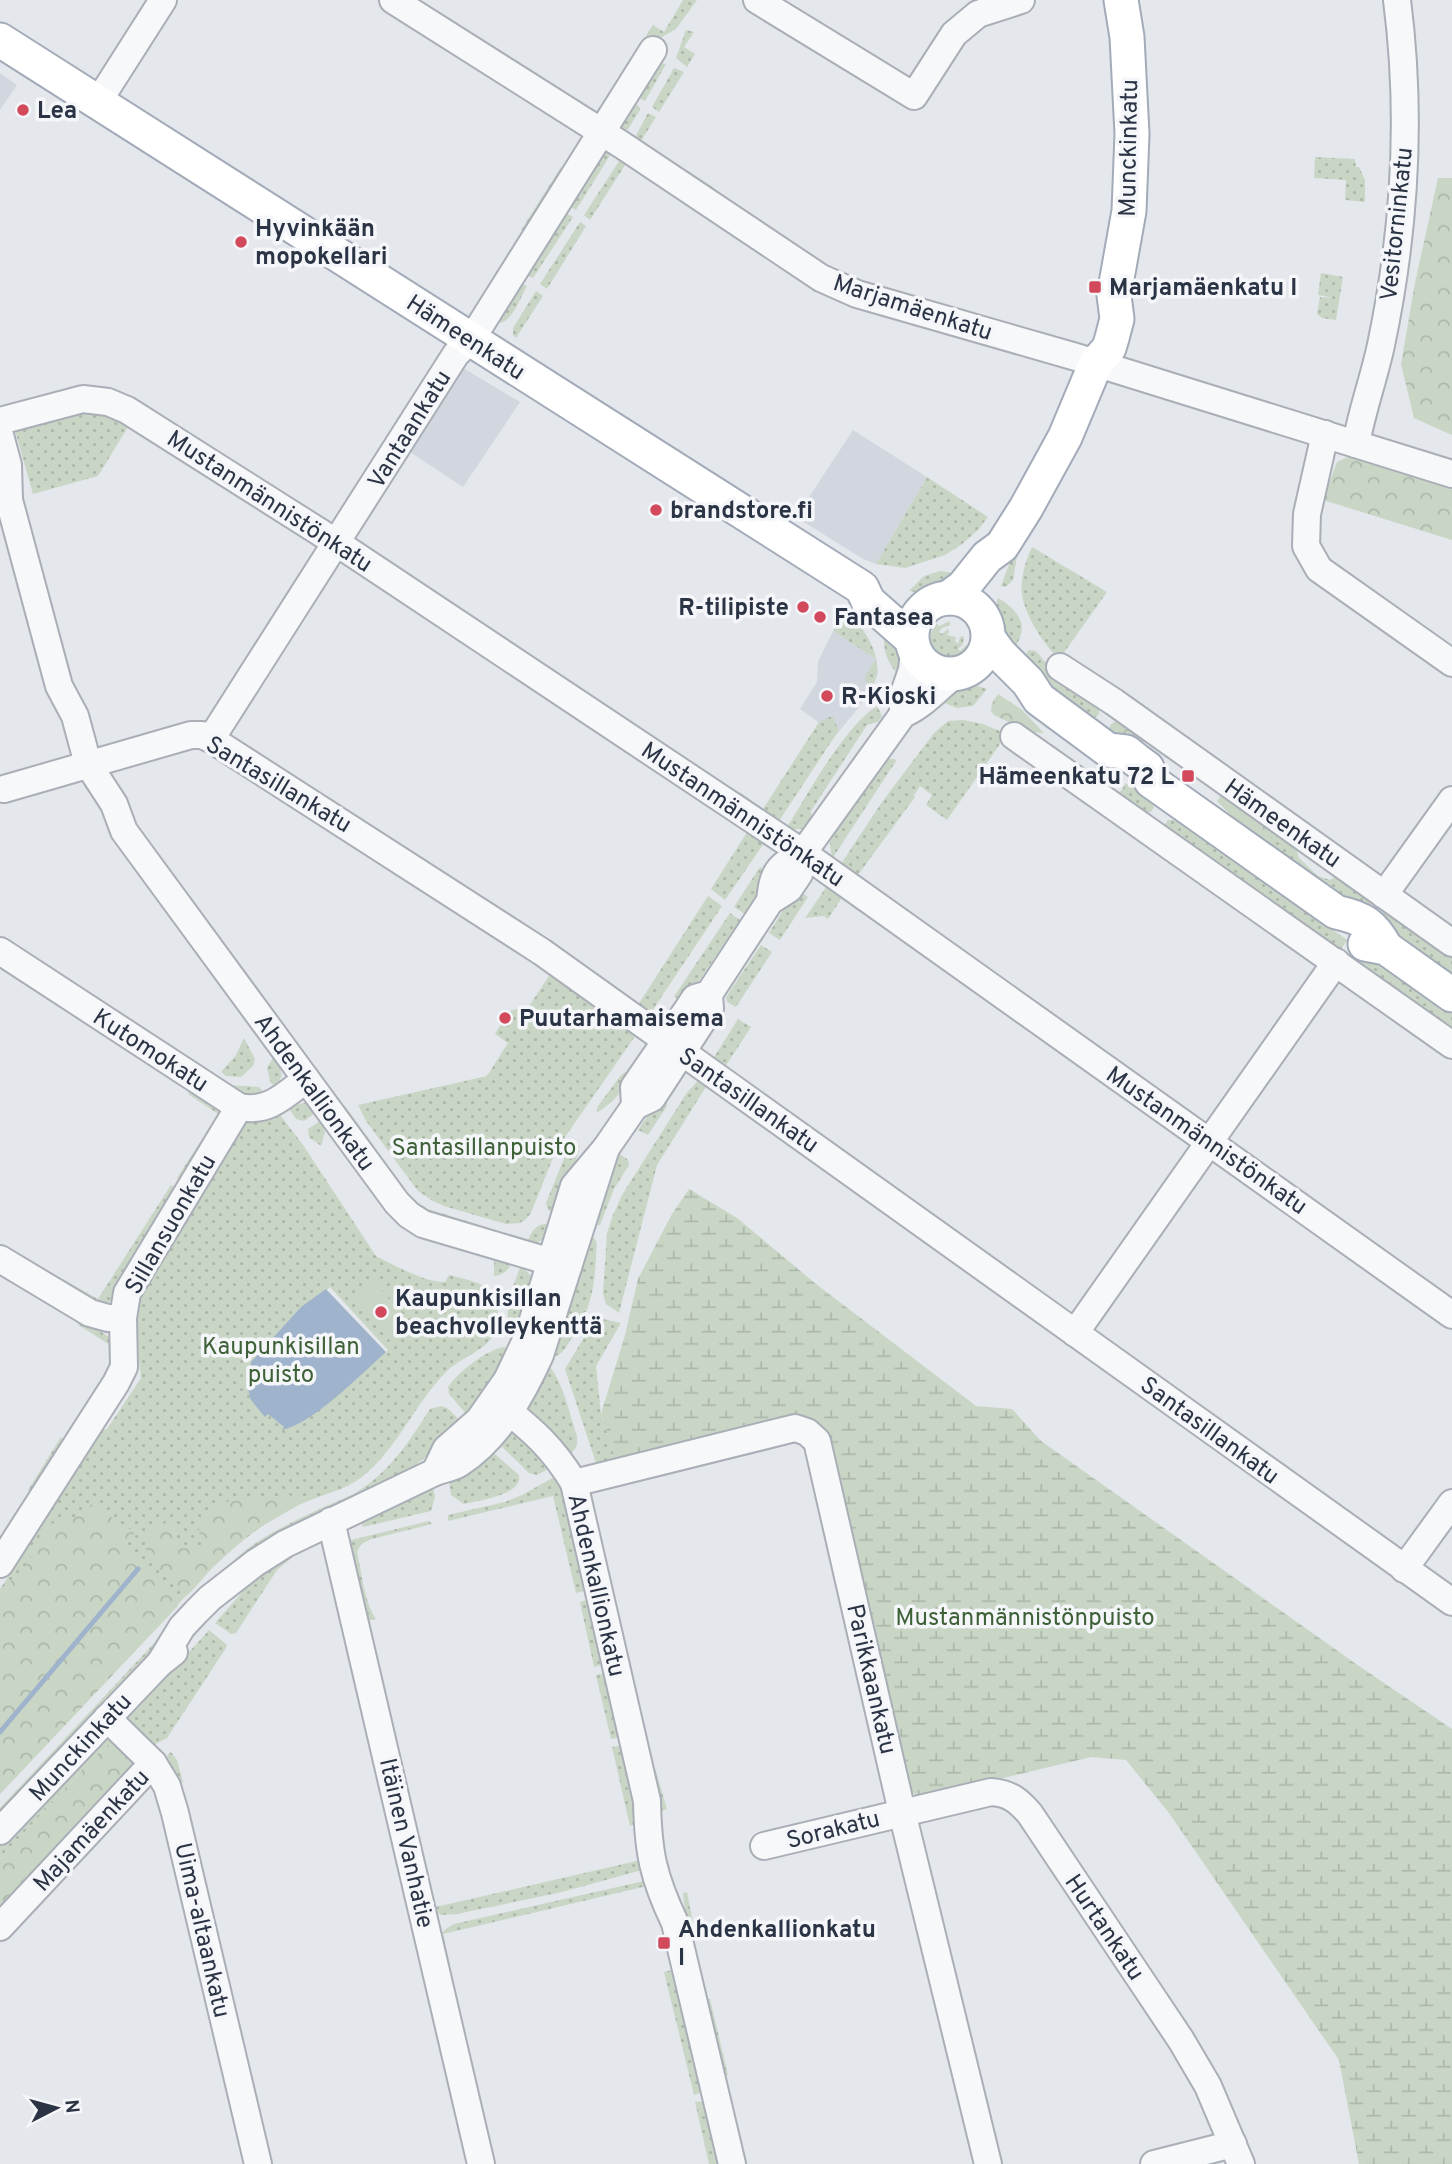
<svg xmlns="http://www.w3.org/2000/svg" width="1452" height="2164" font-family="Overpass,sans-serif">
  <defs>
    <pattern id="grass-dots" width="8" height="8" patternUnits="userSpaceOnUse" patternTransform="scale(1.75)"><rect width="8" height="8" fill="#c9d6c5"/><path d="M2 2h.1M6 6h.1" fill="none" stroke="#adb8ab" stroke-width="1.8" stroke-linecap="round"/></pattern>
    <pattern id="forest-crowns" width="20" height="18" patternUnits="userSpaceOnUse" patternTransform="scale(1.75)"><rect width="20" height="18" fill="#c9d6c5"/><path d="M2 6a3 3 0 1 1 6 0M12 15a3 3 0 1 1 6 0" fill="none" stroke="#adb8ab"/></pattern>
    <pattern id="wetland-marsh" width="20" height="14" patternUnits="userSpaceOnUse" patternTransform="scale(1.75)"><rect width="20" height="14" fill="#c9d6c5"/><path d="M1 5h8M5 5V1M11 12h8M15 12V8" fill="none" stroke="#adb8ab"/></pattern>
  </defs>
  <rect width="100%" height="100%" fill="#e4e7ec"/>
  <!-- built -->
  <g fill="#d2d6de">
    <polygon points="0,73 17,85 0,110"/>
    <polygon points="458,365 520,402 463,487 404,448"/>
    <polygon points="853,430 927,477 876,564 863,559 796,517"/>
    <polygon points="833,631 876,659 878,673 873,686 859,707 836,735 800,709 817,682 818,662"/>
  </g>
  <!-- grass -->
  <g fill="url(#grass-dots)">
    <polygon points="683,0 697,0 676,29 655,41 603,113 593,117 653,25 664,32"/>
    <polygon points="686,30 694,32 684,47 695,54 687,67 676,58"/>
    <polygon points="657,63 666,64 645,101 636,96"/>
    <polygon points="674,68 684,72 659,112 652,107"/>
    <polygon points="632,103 639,106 640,110 623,137 616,132"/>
    <polygon points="648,113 656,117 641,141 713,187 709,194 632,143"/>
    <polygon points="614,149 576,210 566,204 602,150"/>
    <polygon points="623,155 627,162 590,220 584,215"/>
    <polygon points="1315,157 1355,159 1356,167 1359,167 1365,180 1365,202 1345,200 1346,180 1314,178"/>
    <polygon points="561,167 566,171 526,233 521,230"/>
    <polygon points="561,213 566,213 573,217 533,278 522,273"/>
    <polygon points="580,222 586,226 547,289 540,284"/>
    <polygon points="1321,273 1343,277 1336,320 1322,318 1317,314 1320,297 1334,298 1318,295"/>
    <path d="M517 282 527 286C520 298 514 318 501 323L495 317Z"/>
    <polygon points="536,291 543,296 516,338 513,335 513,328"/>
    <polygon points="90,407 131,422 98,476 33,494 14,427"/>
    <polygon points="927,477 988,517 978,530 961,545 945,555 905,568 876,564"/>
    <polygon points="1024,538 1017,556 1013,580 1006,587 1001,586 1014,551"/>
    <path d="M1032 547 1107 592 1063 654 1072 661 1065 665C1047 649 1026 619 1022 595 1020 580 1025 561 1032 547Z"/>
    <polygon points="940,571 955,573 940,592 930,594 909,591 924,576"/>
    <path d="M998 598C1022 612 1030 629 1012 651 1001 633 990 619 998 598Z"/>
    <path d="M846 610C866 630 886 659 873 686L865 681 866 674 876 659 833 631Z"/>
    <path d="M950 621V625L942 628 939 632 942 634 948 629 949 632 947 635 956 637 955 641 958 644 960 637 964 636 963 644 958 649 960 651 966 645 969 647C950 673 918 648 936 623L939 626Z"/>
    <path d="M885 634 900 642 902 677C890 669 881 650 885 634Z"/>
    <polygon points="1029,650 1036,651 1051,669 1099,705 1099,714 1096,717 1090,717 1059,694 1020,661"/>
    <polygon points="965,685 975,685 987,689 973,706 957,708 937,700 956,687"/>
    <path d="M877 706 882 716 878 722 867 725 811 811 812 820 805 829H786C807 795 845 726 877 706Z"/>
    <polygon points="832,716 839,730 777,824 737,796 740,792 763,809 819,722"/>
    <polygon points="963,720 983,724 1007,734 947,820 926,805 932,795 920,786 914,795 915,797 858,875 891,900 840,868 841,864 882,802 934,733 948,721"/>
    <path d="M1034 739C1052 741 1063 755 1078 764 1090 771 1102 774 1114 783L1108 791Z"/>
    <polygon points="885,759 895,759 896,761 832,859 830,843 834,834"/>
    <polygon points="1126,783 1151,800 1154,807 1152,811 1144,815 1117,797"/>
    <polygon points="1168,820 1176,820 1347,940 1338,954 1165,829 1165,824"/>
    <polygon points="751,826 767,839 725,900 711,889"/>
    <polygon points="1280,832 1295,843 1299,858 1318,876 1330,880 1340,874 1374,900 1366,913 1264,841"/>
    <polygon points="760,867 770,873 745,914 734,907"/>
    <polygon points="827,886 845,893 828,919 824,916 805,918"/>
    <polygon points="796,889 808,897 780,940 769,933"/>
    <polygon points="708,896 722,906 648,1017 636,1008"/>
    <polygon points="1386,908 1452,954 1452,975 1376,921"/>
    <polygon points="730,913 740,920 684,1003 675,997 675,995"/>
    <polygon points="761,945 772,952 736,1007 727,1002 726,997"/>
    <polygon points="1358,947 1452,1014 1452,1035 1349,958"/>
    <polygon points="551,973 638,1032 556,1150 531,1213 526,1219 520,1223 506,1224 444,1206 433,1201 418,1191 366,1121 358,1105 487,1076 508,1043 495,1034 509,1011 529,1006"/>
    <polygon points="738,1019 751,1027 725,1067 873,1170 868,1174 711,1062"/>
    <polygon points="244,1038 255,1059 253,1066 241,1077 226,1076 221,1072 236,1055"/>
    <polygon points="275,1054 282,1075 276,1089 270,1081 267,1068"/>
    <path d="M626 1072 631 1073C624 1091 613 1103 596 1113L598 1106 621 1075Z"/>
    <polygon points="700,1078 709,1082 657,1165 619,1313 606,1304 603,1294 607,1233 613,1215 622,1195 686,1094"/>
    <polygon points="226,1085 259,1087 266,1095 245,1097"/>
    <polygon points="194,1087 224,1112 184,1183 177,1178 218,1114 188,1094"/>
    <polygon points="662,1094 667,1099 667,1106 648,1135 638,1130"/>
    <polygon points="305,1103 312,1106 318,1111 304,1121 296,1119 287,1106"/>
    <polygon points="342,1105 345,1106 408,1193 417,1202 428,1209 519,1237 517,1243 416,1208 338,1108"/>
    <path d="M277 1111 303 1145 376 1256C393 1265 427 1283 445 1282L449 1275C474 1282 495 1282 498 1313 499 1321 497 1331 492 1338 480 1353 458 1359 445 1373 414 1405 398 1448 362 1477 344 1491 319 1495 299 1505 263 1522 241 1541 213 1567L0 1794V1589L34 1538V1525L94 1432 107 1429 141 1378 134 1315 137 1300 239 1125 248 1120Z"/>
    <polygon points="323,1119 325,1132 321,1146 309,1137 308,1129"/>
    <polygon points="580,1145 578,1154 557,1216 548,1210 546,1203 565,1156 570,1148"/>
    <polygon points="620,1154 628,1160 629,1165 614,1189 600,1225 588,1225 604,1182"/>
    <polygon points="171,1185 179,1190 114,1299 107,1303 98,1305 61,1285 63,1279 98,1299"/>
    <path d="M545 1224 553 1226C546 1237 541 1244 526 1245 530 1236 533 1225 545 1224Z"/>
    <path d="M585 1235C587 1236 594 1238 595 1239 598 1243 596 1251 596 1256 595 1286 590 1314 571 1339 567 1346 563 1352 557 1356L548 1352Z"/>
    <path d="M494 1257 512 1261C509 1270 504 1275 494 1276Z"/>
    <path d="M521 1265 533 1278 515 1339C499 1317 513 1287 521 1265Z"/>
    <polygon points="82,1318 113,1340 118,1356 74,1435 66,1433 112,1363 110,1345 77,1324"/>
    <polygon points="599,1318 621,1323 596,1366 601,1414 616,1460 597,1466 565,1369 594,1321"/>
    <path d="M504 1347 515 1350 467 1415 449 1394 448 1387C458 1372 486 1350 504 1347Z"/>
    <path d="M544 1362C561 1372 570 1416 577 1436 578 1445 576 1450 568 1455L531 1415 528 1402Z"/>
    <path d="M441 1406 447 1408 461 1421 448 1439 398 1479 222 1573C250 1540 288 1524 326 1506 337 1501 350 1497 360 1490 392 1469 410 1440 430 1409Z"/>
    <polygon points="511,1433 519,1435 550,1468 537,1475 529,1473 495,1440"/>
    <polygon points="61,1437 68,1443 37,1492 30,1492 28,1490"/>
    <path d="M488 1448 519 1475C523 1495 479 1500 464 1504L451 1495 449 1480Z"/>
    <polygon points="556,1476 565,1493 588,1590 576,1593 553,1496 448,1521 448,1515 505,1502 522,1495"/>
    <polygon points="433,1487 435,1497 431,1511 363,1527 359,1519"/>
    <path d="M429 1521 432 1524 372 1539C364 1542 360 1544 357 1552 362 1573 364 1601 376 1619L366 1621 347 1541Z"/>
    <polygon points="299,1552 277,1570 236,1633 231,1634 215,1623 260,1572 278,1558"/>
    <polygon points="591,1599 606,1664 594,1667 580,1602"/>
    <polygon points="209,1630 227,1645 226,1648 167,1738 152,1746 128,1723 130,1710 175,1661 190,1651"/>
    <polygon points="159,1638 162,1642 0,1818 0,1808"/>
    <polygon points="608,1673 622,1737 611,1739 596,1675"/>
    <polygon points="110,1739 117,1740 95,1756 0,1859 0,1846 94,1746"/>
    <polygon points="625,1745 642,1821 630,1826 612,1747"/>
    <polygon points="171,1752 177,1760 183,1782 181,1783 178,1784 166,1760 168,1754"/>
    <polygon points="655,1768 667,1809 660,1811 650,1769"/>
    <polygon points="641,1860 642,1870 562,1892 457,1914 441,1915 431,1908"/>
    <path d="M644 1881 647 1886 443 1934 450 1965 444 1964C439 1943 432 1936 454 1924Z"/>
    <polygon points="687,1892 695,1933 688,1935 683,1893"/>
    <polygon points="676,1969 705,2091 694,2095 664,1972"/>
    <polygon points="710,1999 728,2075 721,2076 703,2001"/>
    <polygon points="708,2101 722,2164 709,2164 695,2102"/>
  </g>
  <!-- forest -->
  <g fill="url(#forest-crowns)">
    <polygon points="1438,178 1452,178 1452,435 1414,418 1401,364 1415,283"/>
    <polygon points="1348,457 1365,458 1452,484 1452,540 1323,500 1337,462"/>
    <polygon points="998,694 1021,709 1044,733 1029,732 994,715 991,711 992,703"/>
    <polygon points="1119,719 1147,736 1136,751 1109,732 1110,725"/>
    <polygon points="1224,792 1280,832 1264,841 1240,825 1217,801"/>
    <path d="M289 1495 299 1499 300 1504 249 1534 213 1567 188 1595 183 1592C163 1574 136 1559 148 1528L176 1520 177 1549 201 1545 198 1522 206 1516 215 1503Z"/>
    <path d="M91 1504 129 1529 138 1528 125 1546 158 1583 175 1595 180 1601 177 1607 0 1794V1589L20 1575 38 1545 40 1535 47 1524C66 1522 78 1519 91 1504Z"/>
    <polygon points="117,1740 141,1766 0,1917 0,1859 95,1756"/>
  </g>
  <!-- wetland -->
  <polygon fill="url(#wetland-marsh)" points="689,1189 737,1218 816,1284 976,1406 1012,1409 1041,1441 1359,1666 1452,1729 1452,2164 1359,2164 1339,2060 1169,1813 1126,1760 1091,1757 924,1797 914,1794 909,1787 811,1425 616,1460 601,1414 625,1335 638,1279 672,1214"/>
  <!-- pitch -->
  <polygon fill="#c9d6c5" points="373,1280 410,1324 391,1342 353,1299"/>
  <!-- water -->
  <path fill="#9fb4cc" d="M326 1289 386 1352C360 1375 314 1423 282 1430L284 1427 268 1414 265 1417 251 1400 247 1387 251 1362 301 1307Z"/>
  <!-- pier -->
  <polygon fill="#e4e7ec" points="330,1287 388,1350 386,1352 327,1290"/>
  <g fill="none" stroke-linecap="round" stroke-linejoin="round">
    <!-- stream -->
    <polyline stroke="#9fb4cc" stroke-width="5" points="0,1732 138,1569"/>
    <defs>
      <g id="minor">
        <polyline points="393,0 622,145 821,278 857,294 1076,357 1452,474"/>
        <polyline points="757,0 914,96 954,34 978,14 1021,0"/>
        <polyline points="98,102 163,0"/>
        <polyline points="0,421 83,399 108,402 127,410 337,543 803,853 1452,1315"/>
        <polyline points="1325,434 1307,514 1306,546 1319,569 1452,663"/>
        <polyline points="0,435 8,465 9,500"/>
        <path d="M1356 444C1362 410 1374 378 1381 345 1405 231 1412 116 1397 0"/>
        <polyline points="0,485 9,500 59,686 75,716 88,764 114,804 124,831 397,1203 409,1215 423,1224 568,1267"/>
        <polyline points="1060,667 1114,702 1452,943"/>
        <polyline points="903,714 903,696 912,670 914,651"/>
        <polyline points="1014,736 1452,1045"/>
        <polyline points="211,739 456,354 471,340 653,50"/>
        <polyline points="4,789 191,735 202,735 211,739 542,952 1452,1602"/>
        <polyline points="1384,895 1452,800"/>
        <path d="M770 901C773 872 777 867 803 853"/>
        <path d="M0 951 239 1107C268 1113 284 1096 306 1079"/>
        <path d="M635 1106 634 1087 687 1010 695 998 709 994 770 901 789 889 799 874 803 853 903 714C923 706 937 688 955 675"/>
        <polyline points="0,1259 90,1313 108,1318 123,1318"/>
        <polyline points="1075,1333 1336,962"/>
        <path d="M494 1399C528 1427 551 1444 574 1483L647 1801C648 1852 653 1877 675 1923L732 2164"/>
        <polyline points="435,1472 446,1449 479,1420 507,1380 528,1336 574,1186 606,1148 635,1106 652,1098 710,1009 709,994"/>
        <polyline points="574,1483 795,1428 807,1432 817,1441 902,1812 988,2164"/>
        <polyline points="331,1521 481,2164"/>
        <polyline points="0,1564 116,1383 124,1367 123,1318 127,1293 239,1107"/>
        <polyline points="1404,1569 1452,1503"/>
        <path d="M160 1663 182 1627 196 1612 210 1598 255 1563 285 1544 435 1472C443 1469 453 1468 460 1463 498 1438 522 1395 540 1355L606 1148"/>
        <polyline points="107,1718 153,1763 167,1786 175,1813 258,2164"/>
        <polyline points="0,1831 160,1663 174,1652"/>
        <path d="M764 1846 991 1792C1009 1793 1018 1800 1030 1814L1181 2040 1208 2086 1241 2164"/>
        <polyline points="0,1927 153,1763"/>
        <polyline points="1154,2164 1233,2144"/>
      </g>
      <g id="major">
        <polyline points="0,40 862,588 868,601 911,639"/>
        <circle cx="950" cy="636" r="38"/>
        <polyline points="948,598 963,587 987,557 1002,546 1026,508 1065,437 1096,363 1109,348 1112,338 1117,319 1114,295 1129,211 1132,134 1127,37 1121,0"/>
        <path d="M989 639 1000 654 1028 682 1039 699 1108 750 1126 752 1136 760 1147 768 1151 781 1336 912C1363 918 1373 924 1386 948"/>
        <polyline points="1365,944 1386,948 1452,995"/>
      </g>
    </defs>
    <!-- minor casing -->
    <use href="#minor" stroke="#a9aeb7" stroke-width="30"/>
    <!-- major casing -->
    <use href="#major" stroke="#a3abb8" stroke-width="37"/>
    <!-- minor -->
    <use href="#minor" stroke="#f7f8fa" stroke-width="26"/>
    <!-- major -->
    <use href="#major" stroke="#fff" stroke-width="33"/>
  </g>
  <!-- markers -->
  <g fill="#d1495b" stroke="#f4f6f9" stroke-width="2.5">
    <circle cx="23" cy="110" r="7"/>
    <circle cx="241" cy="242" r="7"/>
    <rect x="1088" y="280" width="14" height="14" rx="3.5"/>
    <circle cx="656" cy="510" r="7"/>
    <circle cx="803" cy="607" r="7"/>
    <circle cx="820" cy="617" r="7"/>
    <circle cx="827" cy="696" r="7"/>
    <rect x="1181" y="769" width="14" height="14" rx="3.5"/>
    <circle cx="505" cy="1018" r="7"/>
    <circle cx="381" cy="1312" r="7"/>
    <rect x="657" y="1936" width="14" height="14" rx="3.5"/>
  </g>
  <g text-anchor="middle" stroke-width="7" stroke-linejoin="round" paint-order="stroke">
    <!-- poi labels -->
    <g font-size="24" font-weight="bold" fill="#2b3445" stroke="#f4f6f9" text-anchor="start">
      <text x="37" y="118">Lea</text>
      <text x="255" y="236">Hyvinkään<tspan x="255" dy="28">mopokellari</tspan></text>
      <text x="1109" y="295">Marjamäenkatu I</text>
      <text x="670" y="518">brandstore.fi</text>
      <text x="789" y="615" text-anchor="end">R-tilipiste</text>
      <text x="834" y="625">Fantasea</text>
      <text x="841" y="704">R-Kioski</text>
      <text x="1174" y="784" text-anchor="end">Hämeenkatu 72 L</text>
      <text x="519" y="1026">Puutarhamaisema</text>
      <text x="395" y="1306">Kaupunkisillan<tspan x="395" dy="28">beachvolleykenttä</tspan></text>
      <text x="678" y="1937">Ahdenkallionkatu<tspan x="678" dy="28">I</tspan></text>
    </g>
    <!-- street labels -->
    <g font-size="24" fill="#2b3445" stroke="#f4f6f9">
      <text transform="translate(1128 148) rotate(-89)" y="8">Munckinkatu</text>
      <text transform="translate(1396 224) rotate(-84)" y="8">Vesitorninkatu</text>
      <text transform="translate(913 307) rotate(18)" y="8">Marjamäenkatu</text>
      <text transform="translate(466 337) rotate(33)" y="8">Hämeenkatu</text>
      <text transform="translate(409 429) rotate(-58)" y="8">Vantaankatu</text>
      <text transform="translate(270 501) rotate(33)" y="8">Mustanmännistönkatu</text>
      <text transform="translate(279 784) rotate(31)" y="8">Santasillankatu</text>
      <text transform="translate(743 814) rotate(34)" y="8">Mustanmännistönkatu</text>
      <text transform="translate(1283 823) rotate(35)" y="8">Hämeenkatu</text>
      <text transform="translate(151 1050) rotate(33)" y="8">Kutomokatu</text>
      <text transform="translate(315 1092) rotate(54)" y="8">Ahdenkallionkatu</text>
      <text transform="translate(749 1100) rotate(35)" y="8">Santasillankatu</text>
      <text transform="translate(1207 1140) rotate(35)" y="8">Mustanmännistönkatu</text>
      <text transform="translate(170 1224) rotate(-60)" y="8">Sillansuonkatu</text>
      <text transform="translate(1210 1430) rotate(36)" y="8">Santasillankatu</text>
      <text transform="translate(597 1585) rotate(77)" y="8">Ahdenkallionkatu</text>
      <text transform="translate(872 1679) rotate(77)" y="8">Parikkaankatu</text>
      <text transform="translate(80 1747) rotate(-47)" y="8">Munckinkatu</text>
      <text transform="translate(833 1829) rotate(-14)" y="8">Sorakatu</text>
      <text transform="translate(91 1830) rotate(-47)" y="8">Majamäenkatu</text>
      <text transform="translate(407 1843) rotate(77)" y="8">Itäinen Vanhatie</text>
      <text transform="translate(1105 1927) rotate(56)" y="8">Hurtankatu</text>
      <text transform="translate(203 1930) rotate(77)" y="8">Uima-altaankatu</text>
    </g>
    <!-- park labels -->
    <g font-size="24" fill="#3f6138" stroke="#f4f6f9">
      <text x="484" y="1155">Santasillanpuisto</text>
      <text x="281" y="1354">Kaupunkisillan<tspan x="281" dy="28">puisto</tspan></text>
      <text x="1025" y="1625">Mustanmännistönpuisto</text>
    </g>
  </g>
  <!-- north arrow -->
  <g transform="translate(56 2108) rotate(84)" stroke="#f4f6f9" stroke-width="5" paint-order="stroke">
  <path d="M0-5L12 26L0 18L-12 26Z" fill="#2b3445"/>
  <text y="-10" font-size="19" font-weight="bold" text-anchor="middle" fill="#2b3445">N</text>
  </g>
</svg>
